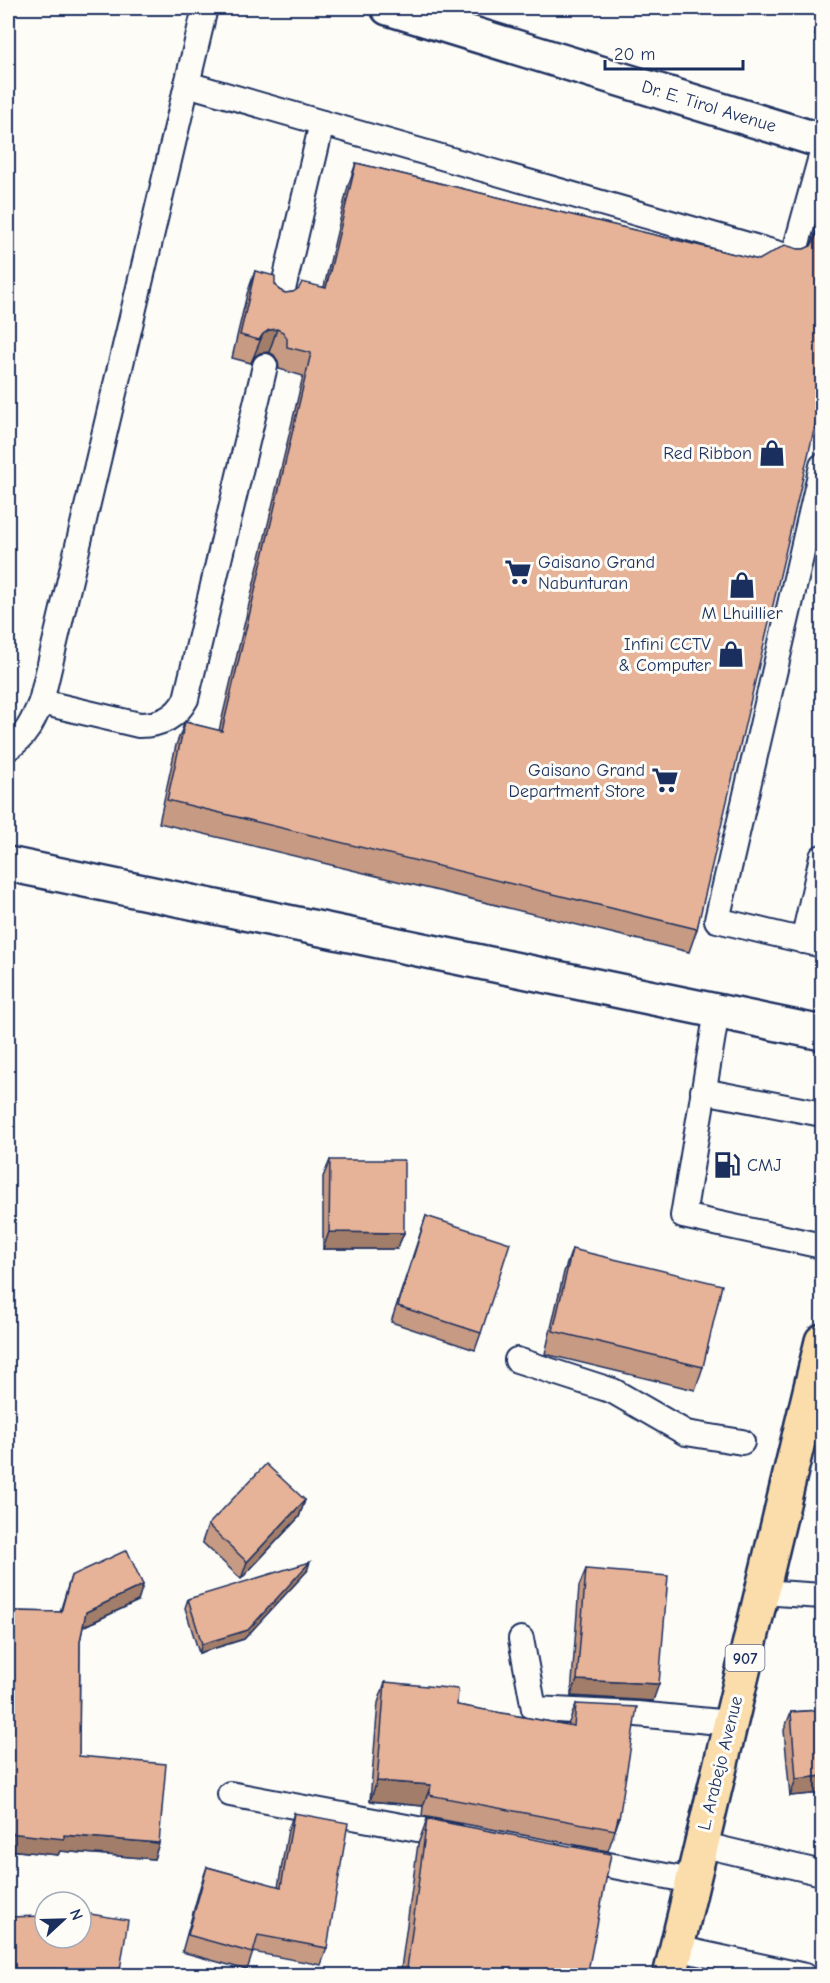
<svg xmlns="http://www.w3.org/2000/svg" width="830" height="1983" font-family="'Comic Neue',sans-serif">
  <rect width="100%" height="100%" fill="#fdfcf7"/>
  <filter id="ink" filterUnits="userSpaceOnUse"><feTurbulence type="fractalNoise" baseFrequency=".0167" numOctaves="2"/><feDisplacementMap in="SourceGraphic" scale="12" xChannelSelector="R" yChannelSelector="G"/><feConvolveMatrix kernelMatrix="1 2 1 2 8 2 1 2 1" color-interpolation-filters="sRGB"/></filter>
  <g filter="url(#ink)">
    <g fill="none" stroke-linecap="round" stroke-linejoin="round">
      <defs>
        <g id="lane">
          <polyline points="187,84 793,258 822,153"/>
          <polyline points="280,302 322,123"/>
          <polyline points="822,466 717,920 822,945"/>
          <path d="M41 702 139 725C160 725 176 718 186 699L265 366"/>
          <path d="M8 748C26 737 33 721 41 702L205 8"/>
          <polyline points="803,941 822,857"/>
          <polyline points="717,1011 683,1216 822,1246"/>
          <polyline points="703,1091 822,1114"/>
          <polyline points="517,1360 613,1391 686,1433 742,1442"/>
          <polyline points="761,1592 822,1596"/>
          <polyline points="521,1639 534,1709 637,1714 730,1723"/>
          <polyline points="230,1794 455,1836"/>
          <polyline points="700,1844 822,1873"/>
          <polyline points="577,1859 692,1881"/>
          <polyline points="676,1948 805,1976"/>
        </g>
        <polyline id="street" points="8,864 822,1033"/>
        <polyline id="secondary" points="388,8 822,141"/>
        <polyline id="primary" points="670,1976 822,1341"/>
      </defs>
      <!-- lane casing -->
      <use href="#lane" stroke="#1b2f5e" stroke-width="28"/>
      <!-- street casing -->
      <use href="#street" stroke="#1b2f5e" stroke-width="38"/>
      <!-- secondary casing -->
      <use href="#secondary" stroke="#1b2f5e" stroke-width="38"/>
      <!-- primary casing -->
      <use href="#primary" stroke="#1b2f5e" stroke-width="38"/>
      <!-- lane -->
      <use href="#lane" stroke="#fdfcf7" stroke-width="24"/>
      <!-- street -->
      <use href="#street" stroke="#fdfcf7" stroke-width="33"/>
      <!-- secondary -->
      <use href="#secondary" stroke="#fdfcf7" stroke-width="33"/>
      <!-- primary -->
      <use href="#primary" stroke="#fbddab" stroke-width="33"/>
    </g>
    <!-- wall -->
    <g fill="#c69a83" stroke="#1b2f5e" stroke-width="1.5">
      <polygon points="820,8 822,8 822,36 815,35"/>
      <polygon points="356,163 759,260 798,249 804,249 811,246 819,224 697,929 689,952 159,823 176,745 185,722 219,731 303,376 279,369 278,361 274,355 269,352 260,353 254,357 251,363 232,358 247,294 255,271 275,284 279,290 285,293 293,292 324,287 348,186"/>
      <polygon points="330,1160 404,1233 397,1249 323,1249 323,1177"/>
      <polygon points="426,1216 481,1333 475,1350 391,1322"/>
      <polygon points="572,1249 703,1367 695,1390 545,1354 564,1272"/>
      <polygon points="305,1500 299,1517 241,1579 202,1542 208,1525"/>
      <polygon points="586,1569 653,1701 571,1696 579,1586"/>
      <polygon points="307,1571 244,1639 199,1653 185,1608 188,1599"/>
      <polygon points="71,1576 138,1601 83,1627 80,1641 79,1756 159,1843 154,1859 60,1851 58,1855 8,1850 8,1622 11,1611 60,1612"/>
      <polygon points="822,1652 822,1793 790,1796 784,1730 791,1712 817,1710 817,1668"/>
      <polygon points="385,1682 457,1705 568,1725 576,1704 619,1819 608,1851 422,1816 423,1806 370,1801 378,1703"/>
      <polygon points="294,1813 327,1948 321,1965 253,1952 247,1970 182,1952 201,1884 207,1867 278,1887 288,1830"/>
      <polygon points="427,1819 587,1976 400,1976 418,1844"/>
    </g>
    <!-- shaded-wall -->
    <g fill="#a17d6a" stroke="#1b2f5e" stroke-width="1.5">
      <polygon points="277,329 269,352 260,353 254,357 251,363 263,334 269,330"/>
      <polygon points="329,1232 404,1233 397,1249 323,1249"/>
      <polygon points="305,1500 299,1517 241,1579 247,1562"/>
      <polygon points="310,1562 307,1571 244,1639 199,1653 202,1644"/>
      <polygon points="143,1585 138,1601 80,1628 86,1612"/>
      <polygon points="577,1680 659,1684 653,1701 571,1696"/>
      <polygon points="822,1776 822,1793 790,1796 796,1779"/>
      <polygon points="377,1781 431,1785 423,1806 370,1801"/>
      <polygon points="8,1833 64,1835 159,1843 154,1859 60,1851 58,1855 8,1850"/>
      <polygon points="58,1969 56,1976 8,1976 8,1970"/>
    </g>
    <!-- building -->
    <g fill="#e6b398" stroke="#1b2f5e" stroke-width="1.5">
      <polygon points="356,163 759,260 785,245 798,249 804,249 811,246 815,239 819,224 822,222 822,396 697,929 167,800 185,722 222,731 311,353 287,347 287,338 283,332 277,329 269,330 263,334 259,340 240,335 255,271 275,276 275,284 279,290 285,293 293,292 299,288 302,282 326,288"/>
      <polygon points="330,1160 404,1160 404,1233 329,1232"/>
      <polygon points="426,1216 510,1243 481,1333 398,1306"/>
      <polygon points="572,1249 722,1285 703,1367 553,1331"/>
      <polygon points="266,1464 305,1500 247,1562 208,1525"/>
      <polygon points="127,1550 143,1585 86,1612 80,1641 79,1756 166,1764 159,1843 64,1835 64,1839 8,1833 8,1777 11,1741 11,1611 61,1612 71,1576"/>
      <polygon points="310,1562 248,1630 202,1644 188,1599"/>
      <polygon points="586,1569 668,1576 659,1684 577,1680"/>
      <polygon points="385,1682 458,1689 457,1705 574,1726 576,1704 637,1707 619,1819 618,1818 615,1830 429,1795 431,1785 377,1781"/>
      <polygon points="822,1710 822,1776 796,1779 791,1712"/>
      <polygon points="294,1813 348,1823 327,1948 258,1935 253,1953 188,1935 207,1867 281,1887"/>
      <polygon points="427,1819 611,1854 587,1976 406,1976"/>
      <polygon points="90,1914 128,1920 119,1976 58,1976 58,1969 8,1970 8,1917 45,1916 45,1938 81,1938 81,1916 89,1916"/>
    </g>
  </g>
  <!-- icons -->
  <defs>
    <symbol id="shop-bare" viewBox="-9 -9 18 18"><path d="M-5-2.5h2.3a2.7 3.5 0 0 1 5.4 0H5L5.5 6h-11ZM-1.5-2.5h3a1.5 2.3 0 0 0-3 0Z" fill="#1b2f5e" stroke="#fdfcf7" stroke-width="2.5" paint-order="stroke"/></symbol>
    <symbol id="supermarket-bare" viewBox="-9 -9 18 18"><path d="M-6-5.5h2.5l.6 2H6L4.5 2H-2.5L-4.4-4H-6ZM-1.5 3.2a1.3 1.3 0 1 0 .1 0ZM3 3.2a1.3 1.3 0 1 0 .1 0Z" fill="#1b2f5e" stroke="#fdfcf7" stroke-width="2.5" paint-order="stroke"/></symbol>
    <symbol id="fuel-bare" viewBox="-9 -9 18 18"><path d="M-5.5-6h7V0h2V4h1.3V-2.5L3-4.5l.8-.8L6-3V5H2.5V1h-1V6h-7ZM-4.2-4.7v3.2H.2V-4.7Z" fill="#1b2f5e" stroke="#fdfcf7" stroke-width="2.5" paint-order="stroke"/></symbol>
  </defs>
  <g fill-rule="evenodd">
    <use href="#shop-bare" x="753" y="434" width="38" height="38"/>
    <use href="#supermarket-bare" x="499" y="553" width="38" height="38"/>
    <use href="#shop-bare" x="723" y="566" width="38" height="38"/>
    <use href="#shop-bare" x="712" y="635" width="38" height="38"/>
    <use href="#supermarket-bare" x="646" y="761" width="38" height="38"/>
    <use href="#fuel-bare" x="708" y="1146" width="38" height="38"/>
  </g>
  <g text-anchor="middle" stroke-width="6" stroke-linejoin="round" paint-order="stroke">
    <!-- shield labels -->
    <rect fill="#fdfcf7" stroke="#5f6c8c" stroke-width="1.5" x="725.5" y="1645" width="39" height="26" rx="4.5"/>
    <g font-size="16" font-weight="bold" fill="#1b2f5e">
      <text x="745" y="1664">907</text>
    </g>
    <!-- street labels -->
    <g font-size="18" fill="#1b2f5e" stroke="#fdfcf7">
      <text transform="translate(709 106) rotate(17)" y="6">Dr. E. Tirol Avenue</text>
      <text transform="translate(720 1763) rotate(-76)" y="6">L. Arabejo Avenue</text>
    </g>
    <!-- poi labels -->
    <g font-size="18" fill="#1b2f5e" stroke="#fdfcf7" text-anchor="end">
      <text x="752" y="459">Red Ribbon</text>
      <text x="538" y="568" text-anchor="start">Gaisano Grand<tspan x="538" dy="21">Nabunturan</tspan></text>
      <text x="742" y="619" text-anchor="middle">M Lhuillier</text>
      <text x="711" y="650">Infini CCTV<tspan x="711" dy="21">&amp; Computer</tspan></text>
      <text x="645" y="776">Gaisano Grand<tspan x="645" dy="21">Department Store</tspan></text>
      <text x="747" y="1171" text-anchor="start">CMJ</text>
    </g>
  </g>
  <!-- margin -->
  <rect width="830" height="1983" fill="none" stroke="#fdfcf7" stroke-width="30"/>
  <rect x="15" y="15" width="800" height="1953" fill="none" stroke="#1b2f5e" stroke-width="2" filter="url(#ink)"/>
  <!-- north arrow -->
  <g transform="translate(63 1920) rotate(68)"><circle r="28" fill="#fdfcf7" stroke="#a3aaba" stroke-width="1.5"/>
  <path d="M0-4.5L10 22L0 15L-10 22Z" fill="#1b2f5e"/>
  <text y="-9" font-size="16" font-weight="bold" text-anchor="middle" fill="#1b2f5e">N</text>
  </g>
  <!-- scale -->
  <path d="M605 60v9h138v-9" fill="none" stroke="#1b2f5e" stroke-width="3"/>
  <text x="614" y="60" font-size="18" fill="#1b2f5e" stroke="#fdfcf7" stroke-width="4.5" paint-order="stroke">20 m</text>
</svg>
